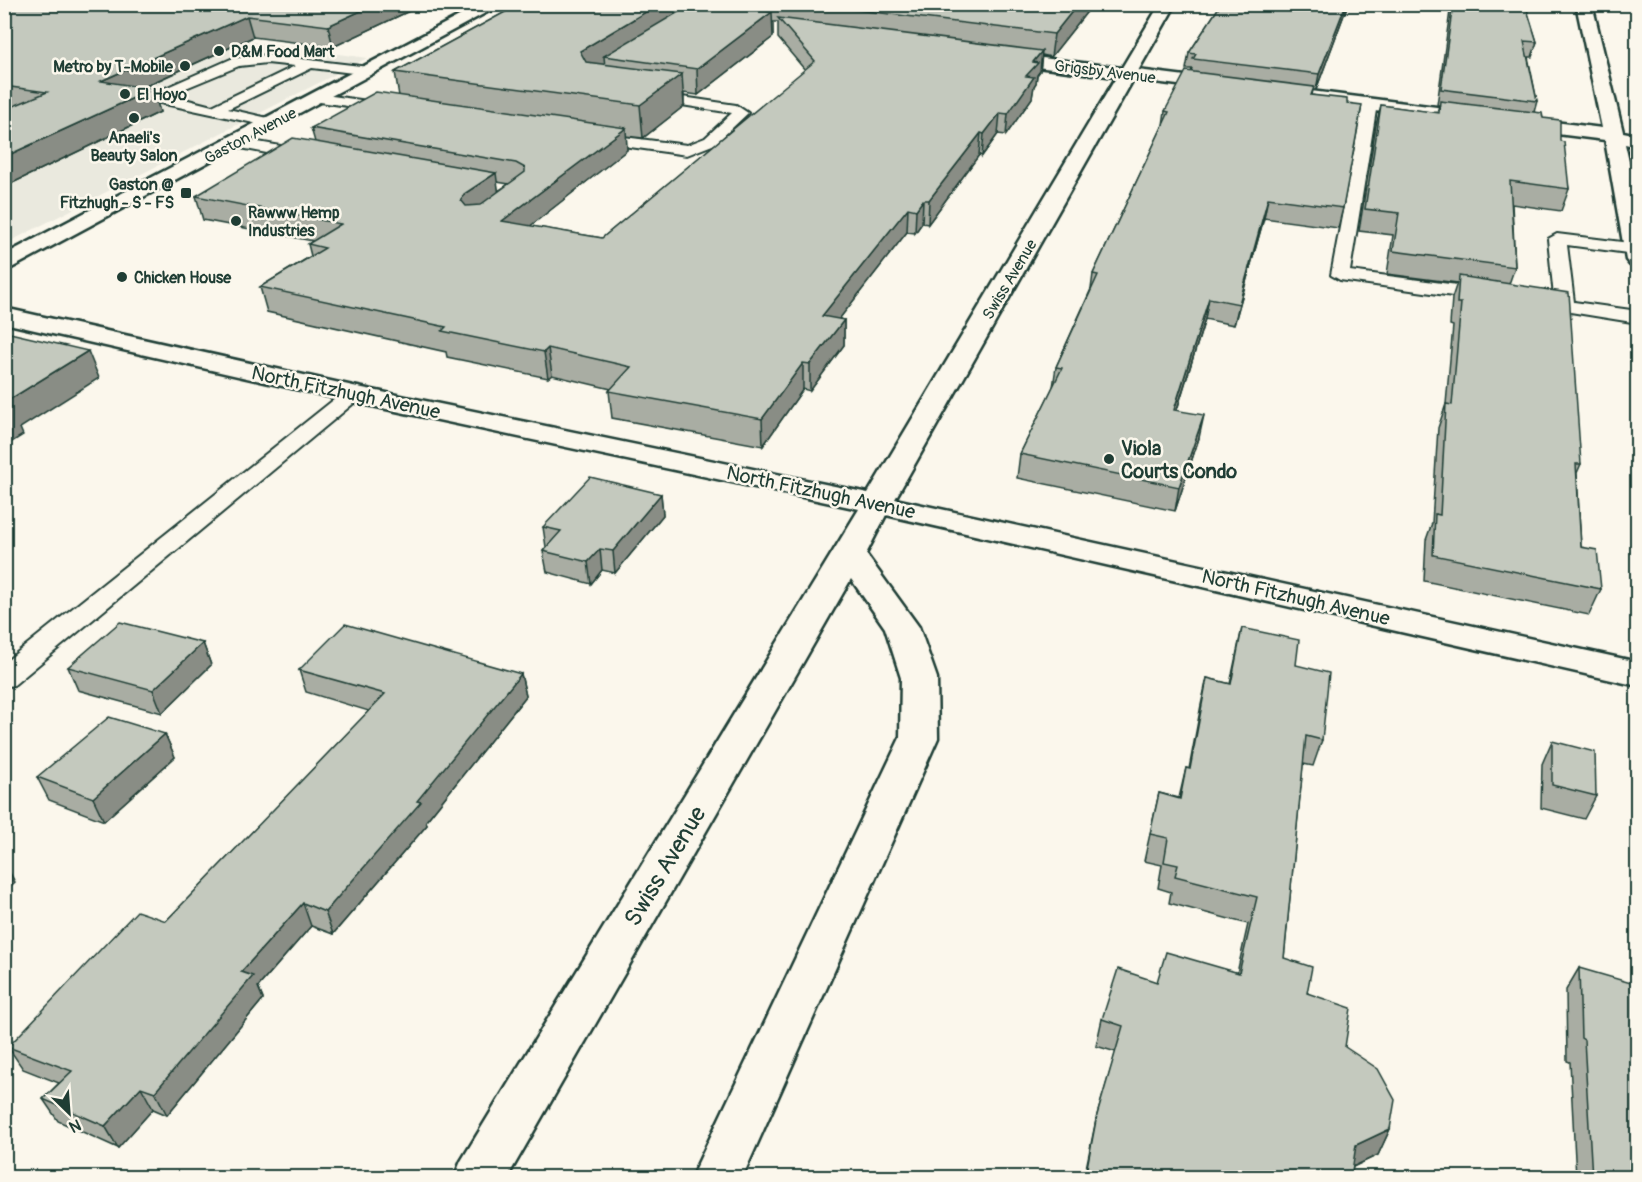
<svg xmlns="http://www.w3.org/2000/svg" width="1642" height="1182" font-family="Pangolin,sans-serif">
  <rect width="100%" height="100%" fill="#fbf7ec"/>
  <filter id="ink" filterUnits="userSpaceOnUse"><feTurbulence type="fractalNoise" baseFrequency=".0167" numOctaves="2"/><feDisplacementMap in="SourceGraphic" scale="12" xChannelSelector="R" yChannelSelector="G"/><feConvolveMatrix kernelMatrix="1 2 1 2 8 2 1 2 1" color-interpolation-filters="sRGB"/></filter>
  <g filter="url(#ink)">
    <!-- built -->
    <polygon fill="#eae9de" points="180,32 367,58 5,244 5,106"/>
    <g fill="none" stroke-linecap="round" stroke-linejoin="round">
      <defs>
        <g id="lane">
          <path d="M267 55 369 67 376 71 369 75 312 68 228 109 277 120 279 123 272 127 160 103 154 93 231 59ZM267 63 295 66 212 106 169 95 239 66Z"/>
          <polygon points="649,92 736,105 748,113 715,144 687,155 587,141 584,138 587,135 592,133 687,145 705,138 732,113 644,99 644,93"/>
          <polygon points="318,94 389,104 396,108 389,112 313,101 313,95"/>
          <polygon points="1370,100 1377,104 1350,271 1488,289 1495,291 1497,295 1495,299 1488,301 1340,280 1331,275 1363,104"/>
          <polygon points="235,138 309,151 317,156 309,161 230,146 227,143 230,140"/>
          <polygon points="1557,234 1638,244 1638,254 1635,254 1567,245 1574,302 1638,311 1638,323 1558,310 1555,306 1548,239"/>
          <polygon points="353,388 360,390 364,394 360,398 14,685 4,687 4,663 346,390"/>
        </g>
        <g id="street">
          <polygon points="1576,4 1592,4 1623,132 1638,135 1638,147 1625,144 1638,202 1638,267 1630,265 1626,260 1605,140 1303,102 1294,96 1303,90 1602,128"/>
          <polygon points="996,52 1225,81 1234,86 1225,91 990,61 987,57"/>
        </g>
        <g id="secondary">
          <polygon points="482,4 502,4 4,272 4,255"/>
          <polygon points="1160,4 1176,4 895,499 1638,662 1638,686 886,515 866,554 919,627 937,678 938,738 742,1178 691,1178 900,738 901,678 885,628 851,579 507,1178 454,1178 461,1161 859,509 353,402 4,323 4,308 353,386 868,493"/>
        </g>
      </defs>
      <!-- lane casing -->
      <use href="#lane" stroke="#1f3d34" stroke-width="4"/>
      <!-- street casing -->
      <use href="#street" stroke="#1f3d34" stroke-width="5"/>
      <!-- secondary casing -->
      <use href="#secondary" stroke="#1f3d34" stroke-width="5"/>
      <!-- lane -->
      <use href="#lane" fill="#fbf7ec" fill-rule="evenodd"/>
      <!-- street -->
      <use href="#street" fill="#fbf7ec" fill-rule="evenodd"/>
      <!-- secondary -->
      <use href="#secondary" fill="#fbf7ec" fill-rule="evenodd"/>
    </g>
    <!-- wall -->
    <g fill="#a9ada3" stroke="#1f3d34" stroke-width="1.5" fill-rule="evenodd">
      <polygon points="4,4 424,4 333,47 253,37 144,87 153,89 160,112 4,187 4,110 10,108 4,107"/>
      <path d="M520 4H1093L1051 57 1042 55 1040 71 1037 75 1036 83 1034 86 1032 98 1006 135 998 134 982 156 979 155 928 224 922 223 915 233 907 232 839 319 844 320V345L810 391 803 389 763 446 612 418 609 391 611 389 552 375 548 378 447 357 446 352 267 312 260 287 311 256 308 244 313 241 203 220 196 196 315 142 311 128 399 96 395 72ZM675 9 682 10 675 14ZM773 22H778V38L805 70 602 238 530 226 627 150 626 136 643 138 684 106V93L698 95 773 37ZM497 182 509 184 498 191Z"/>
      <polygon points="1221,4 1348,4 1316,90 1313,90 1312,95 1347,103 1343,208 1338,228 1264,218 1234,325 1205,319 1177,410 1199,438 1175,511 1017,478 1020,454 1053,387 1056,367 1091,289 1093,274 1163,125 1165,111 1191,72 1192,69 1186,69 1189,53"/>
      <polygon points="1451,4 1528,4 1527,11 1537,42 1532,57 1528,57 1537,101 1534,112 1543,118 1560,141 1569,189 1561,211 1512,204 1515,267 1509,284 1581,464 1577,473 1581,547 1601,589 1589,615 1424,581 1426,540 1432,523 1438,428 1446,404 1453,326 1450,325 1452,298 1457,283 1387,274 1393,235 1359,231 1376,125 1381,105 1437,113 1439,105 1437,105"/>
      <polygon points="661,494 663,515 615,573 602,570 591,584 547,572 543,551 546,547 543,527"/>
      <polygon points="1242,628 1296,665 1322,740 1313,766 1303,764 1284,958 1345,1047 1390,1129 1378,1155 1353,1167 1351,1178 1084,1178 1097,1115 1116,1052 1096,1046 1102,1019 1157,982 1237,973 1248,924 1169,903 1171,892 1158,888 1162,865 1144,861 1159,793 1179,798 1186,768 1189,769 1201,705 1207,678 1230,684"/>
      <polygon points="203,643 211,665 162,713 78,690 68,667"/>
      <polygon points="299,670 521,674 526,696 426,821 427,825 333,934 311,926 258,987 263,999 167,1115 153,1109 118,1148 58,1121 43,1099 59,1083 23,1069 8,1047 166,921 369,711 306,692"/>
      <polygon points="165,734 175,757 104,821 49,800 37,777"/>
      <polygon points="1552,741 1596,796 1584,819 1541,808 1542,764"/>
      <polygon points="1579,968 1638,1178 1576,1178 1570,1062 1567,1061 1566,990"/>
    </g>
    <!-- shaded-wall -->
    <g fill="#898d85" stroke="#1f3d34" stroke-width="1.5">
      <polygon points="376,4 424,4 333,47 328,26"/>
      <polygon points="659,4 674,4 676,25 604,56 605,68 583,81 580,51"/>
      <polygon points="1078,4 1093,4 1051,57 1054,34"/>
      <polygon points="1346,4 1348,4 1316,90 1319,74"/>
      <polygon points="772,12 773,37 698,95 697,69"/>
      <polygon points="247,16 253,37 108,103 101,81"/>
      <polygon points="1042,51 1040,71 1037,75 1036,83 1034,86 1032,98 1006,135 1008,114 1033,62"/>
      <polygon points="682,74 684,106 643,138 640,105"/>
      <polygon points="153,89 160,112 4,187 4,157"/>
      <polygon points="1000,113 998,134 982,156 984,134"/>
      <polygon points="626,128 627,150 506,245 502,221"/>
      <polygon points="981,133 979,155 928,224 929,200"/>
      <polygon points="496,173 499,196 465,223 461,200 464,194"/>
      <polygon points="1268,198 1264,218 1234,325 1239,304"/>
      <polygon points="923,200 922,223 915,233 916,210"/>
      <polygon points="908,208 907,232 822,341 822,316"/>
      <polygon points="1209,298 1205,319 1170,432 1174,410"/>
      <polygon points="844,320 844,345 810,391 810,364"/>
      <polygon points="548,348 552,375 548,378 544,352"/>
      <polygon points="88,351 99,378 20,428 23,435 4,447 4,403"/>
      <polygon points="803,363 803,389 763,446 762,419"/>
      <polygon points="1204,415 1199,438 1175,511 1179,487"/>
      <polygon points="661,494 663,515 615,573 613,551"/>
      <polygon points="600,549 602,570 591,584 588,562"/>
      <polygon points="203,643 211,665 162,713 153,690"/>
      <polygon points="521,674 526,696 426,821 427,825 333,934 325,912"/>
      <polygon points="165,734 175,757 104,821 93,798"/>
      <polygon points="4,862 15,882 4,892"/>
      <polygon points="303,903 311,926 258,987 263,999 167,1115 155,1092 241,972"/>
      <polygon points="141,1087 153,1109 118,1148 105,1126"/>
      <polygon points="1390,1129 1378,1155 1344,1171 1356,1145"/>
    </g>
    <!-- building -->
    <g fill="#c4c9be" stroke="#1f3d34" stroke-width="1.5">
      <polygon points="4,4 376,4 328,26 247,16 101,81 153,89 4,157 4,110 47,92 4,86"/>
      <polygon points="520,4 659,4 580,51 586,62 682,74 640,105 395,72"/>
      <polygon points="692,4 708,4 772,12 697,69 604,56"/>
      <polygon points="808,4 1078,4 1054,34"/>
      <polygon points="1221,4 1346,4 1319,74 1193,59 1196,54 1189,53"/>
      <polygon points="1453,4 1528,4 1528,7 1526,6 1537,42 1524,41 1537,101 1441,89"/>
      <polygon points="778,18 1042,51 1033,62 1038,63 1026,76 1034,77 1008,114 1000,113 984,134 981,133 929,200 923,200 916,210 908,208 822,316 844,320 810,364 803,363 762,419 609,391 631,367 548,348 544,352 442,331 446,327 260,287 325,248 308,244 341,224 196,196 293,138 496,173 464,194 461,200 466,206 480,205 525,172 525,168 516,163 311,128 376,92 626,128 502,221 602,238 815,61"/>
      <polygon points="1186,71 1314,87 1311,95 1347,99 1347,103 1362,105 1343,208 1268,198 1239,304 1209,298 1174,410 1204,415 1179,487 1020,454 1062,368 1056,367 1098,275 1093,274 1169,112 1165,111"/>
      <polygon points="1440,101 1542,113 1543,118 1560,120 1560,141 1564,142 1569,189 1510,181 1515,267 1393,251 1399,213 1365,209 1381,105 1439,113"/>
      <polygon points="1459,276 1569,293 1581,464 1576,464 1581,547 1597,550 1601,589 1433,555 1435,514 1440,515 1446,404 1452,405 1461,303 1457,303"/>
      <polygon points="10,333 88,351 4,403 4,336"/>
      <polygon points="4,406 11,407 4,411"/>
      <polygon points="590,477 661,494 613,551 600,549 588,562 543,551 561,531 543,527"/>
      <polygon points="120,622 203,643 153,690 68,667"/>
      <polygon points="345,624 521,674 417,801 421,802 325,912 303,903 241,972 253,976 155,1092 141,1087 105,1126 43,1099 72,1071 8,1047 137,911 166,921 385,694 299,670"/>
      <polygon points="1242,628 1299,640 1296,665 1329,673 1322,740 1306,736 1284,958 1312,967 1307,993 1351,1008 1345,1047 1378,1069 1395,1100 1390,1129 1356,1145 1351,1178 1341,1178 1329,1174 1329,1178 1085,1178 1097,1115 1123,1026 1102,1019 1118,969 1157,982 1166,952 1239,973 1257,897 1175,876 1178,865 1164,862 1168,838 1150,834 1159,793 1180,799 1186,768 1190,769 1207,678 1231,684"/>
      <polygon points="109,717 165,734 93,798 37,777"/>
      <polygon points="1552,741 1595,752 1596,796 1552,785"/>
      <polygon points="1579,968 1638,985 1638,1178 1592,1178 1584,1040 1581,1038"/>
    </g>
  </g>
  <!-- markers -->
  <g fill="#1f3d34" stroke="#fbf7ec" stroke-width="2">
    <circle cx="219" cy="51" r="6"/>
    <circle cx="185" cy="66" r="6"/>
    <circle cx="125" cy="94" r="6"/>
    <circle cx="134" cy="118" r="6"/>
    <rect x="180" y="187" width="12" height="12" rx="3"/>
    <circle cx="236" cy="221" r="6"/>
    <circle cx="122" cy="277" r="6"/>
    <circle cx="1109" cy="459" r="6"/>
  </g>
  <g text-anchor="middle" stroke-width="5" stroke-linejoin="round" paint-order="stroke">
    <!-- far-poi labels -->
    <g font-size="16" font-weight="bold" fill="#1f3d34" stroke="#fbf7ec" text-anchor="start">
      <text x="231" y="57">D&amp;M Food Mart</text>
      <text x="173" y="72" text-anchor="end">Metro by T-Mobile</text>
      <text x="137" y="100">El Hoyo</text>
      <text x="134" y="143" text-anchor="middle">Anaeli's<tspan x="134" dy="18">Beauty Salon</tspan></text>
      <text x="174" y="190" text-anchor="end">Gaston @<tspan x="174" dy="18">Fitzhugh - S - FS</tspan></text>
      <text x="248" y="218">Rawww Hemp<tspan x="248" dy="18">Industries</tspan></text>
      <text x="134" y="283">Chicken House</text>
    </g>
    <!-- far-street labels -->
    <g font-size="16" fill="#1f3d34" stroke="#fbf7ec">
      <text transform="translate(1105 71) rotate(7)" y="6">Grigsby Avenue</text>
      <text transform="translate(250 135) rotate(-28)" y="6">Gaston Avenue</text>
      <text transform="translate(1009 279) rotate(-59)" y="6">Swiss Avenue</text>
    </g>
    <!-- street labels -->
    <g font-size="20" fill="#1f3d34" stroke="#fbf7ec">
      <text transform="translate(346 392) rotate(12)" y="7">North Fitzhugh Avenue</text>
      <text transform="translate(821 492) rotate(12)" y="7">North Fitzhugh Avenue</text>
      <text transform="translate(1296 597) rotate(13)" y="7">North Fitzhugh Avenue</text>
    </g>
    <!-- poi labels -->
    <g font-size="20" font-weight="bold" fill="#1f3d34" stroke="#fbf7ec" text-anchor="start">
      <text x="1121" y="455">Viola<tspan x="1121" dy="23">Courts Condo</tspan></text>
    </g>
    <!-- near-street labels -->
    <g font-size="24" fill="#1f3d34" stroke="#fbf7ec">
      <text transform="translate(665 866) rotate(-59)" y="8">Swiss Avenue</text>
    </g>
  </g>
  <!-- margin -->
  <rect width="1642" height="1182" fill="none" stroke="#fbf7ec" stroke-width="24"/>
  <rect x="12" y="12" width="1618" height="1158" fill="none" stroke="#1f3d34" stroke-width="2" filter="url(#ink)"/>
  <!-- north arrow -->
  <g transform="translate(69 1113) rotate(155)" stroke="#fbf7ec" stroke-width="4.5" paint-order="stroke">
  <path d="M0-4.5L10 22L0 15L-10 22Z" fill="#1f3d34"/>
  <text y="-9" font-size="16" font-weight="bold" text-anchor="middle" fill="#1f3d34">N</text>
  </g>
</svg>
